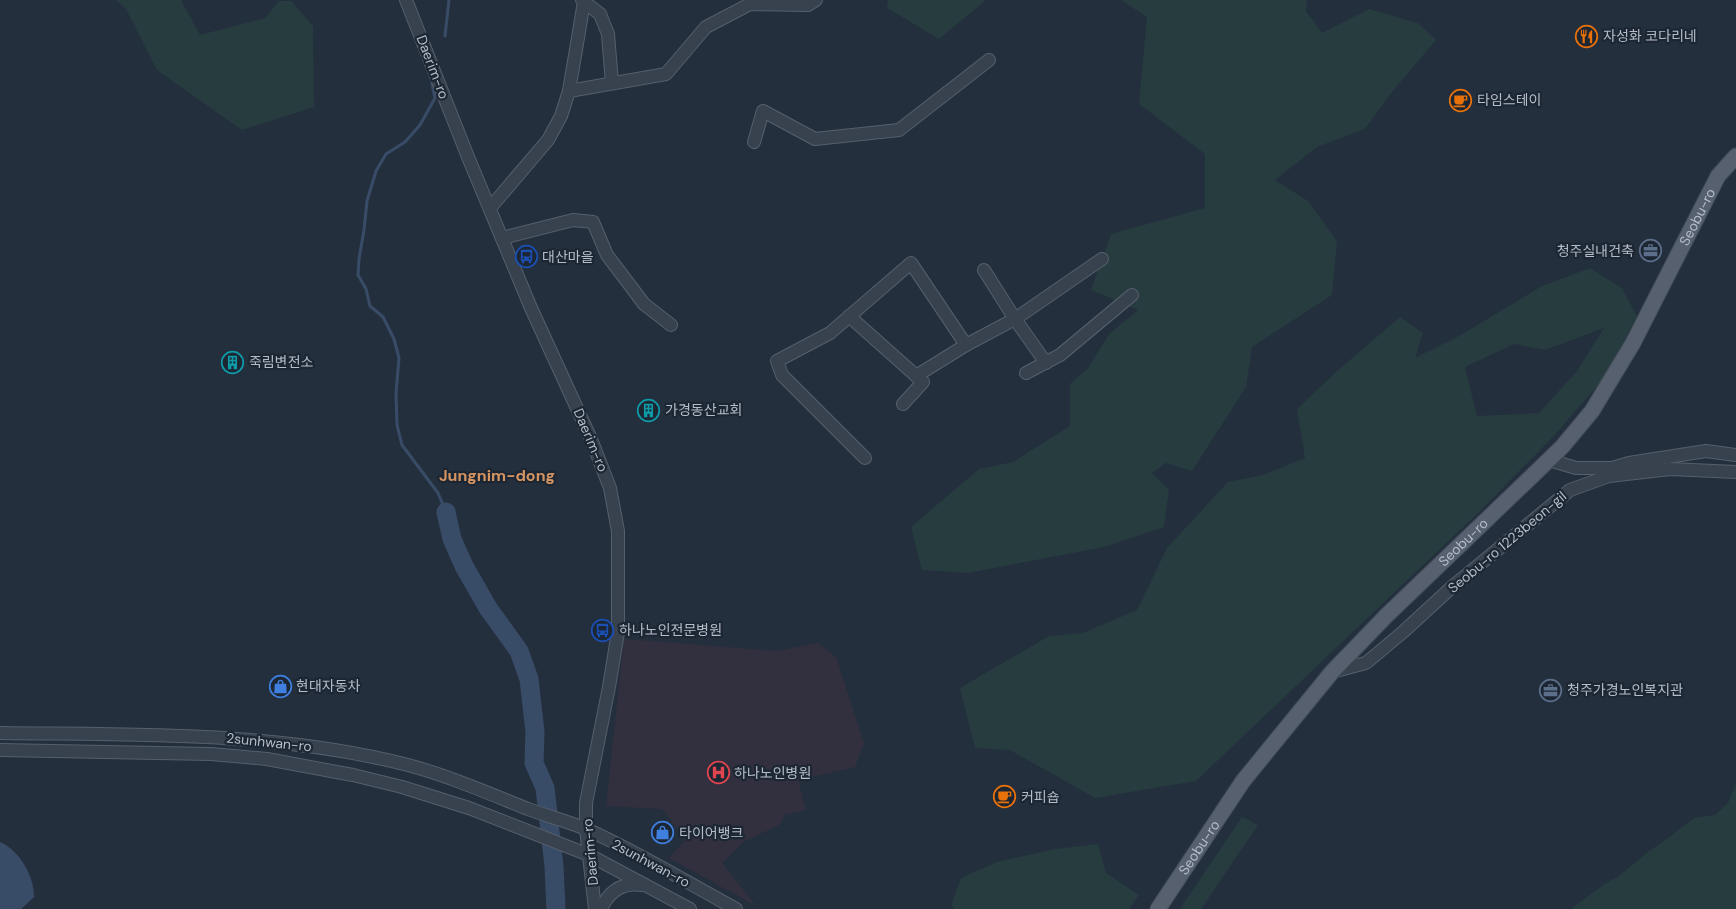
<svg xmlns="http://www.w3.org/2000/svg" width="1736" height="909" font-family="'DM Sans','Noto Sans KR',sans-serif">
  <rect width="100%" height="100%" fill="#242f3e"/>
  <!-- medical -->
  <polygon fill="#32303f" points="624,639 776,651 818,643 836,657 864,743 855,767 798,780 806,810 784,815 781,824 743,842 722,863 756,906 669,858 686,839 662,809 606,806"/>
  <!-- green -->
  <g fill="#263c3f" fill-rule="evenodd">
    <polygon points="116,0 181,0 200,35 265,18 279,1 291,1 313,26 314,107 242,130 157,70 126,9"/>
    <polygon points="888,0 986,0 939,39 887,8"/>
    <polygon points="1121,0 1307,0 1306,11 1322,33 1369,9 1418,23 1436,40 1392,92 1365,129 1317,147 1275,180 1308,201 1337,241 1332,295 1252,347 1246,387 1192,471 1166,463 1152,473 1169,490 1164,527 1104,547 968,573 922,570 911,527 979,469 1013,462 1070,426 1070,384 1088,368 1109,334 1138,310 1091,290 1111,234 1205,208 1205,154 1139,104 1147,17"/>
    <path d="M1590 268 1622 288 1637 316 1605 377 1553 437 1478 513 1196 781 1095 798 1010 750 975 748 960 688 1049 636 1083 633 1137 610 1167 548 1228 482 1263 475 1305 458 1297 409 1336 372 1400 317 1423 333 1415 358 1461 335 1542 286ZM1604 328 1577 371 1539 413 1477 416 1465 367 1514 344 1545 350Z"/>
    <polygon points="1736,783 1736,909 1571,909 1603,885 1619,876 1649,851 1664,841 1694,818 1715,815 1728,803"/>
    <polygon points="1242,817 1258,825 1201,909 1180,909"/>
    <polygon points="1098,844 1106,873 1139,895 1129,909 954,909 951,905 961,878 997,862 1055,849"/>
  </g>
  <!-- water -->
  <path fill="#394c67" d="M0 842C20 851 34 876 34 897L21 909H0Z"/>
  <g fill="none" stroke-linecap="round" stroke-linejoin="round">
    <!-- stream -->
    <g stroke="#394c67" stroke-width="3">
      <polyline points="445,36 449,0"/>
      <polyline points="432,84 435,98 420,125 405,142 386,154 376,171 367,201 364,230 359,259 358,275 366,289 370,306 383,317 394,339 399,358 396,393 397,425 402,445 438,493 446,512"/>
    </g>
    <!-- river -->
    <polyline stroke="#394c67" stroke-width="19" points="446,512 452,539 464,566 488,608 519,651 529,679 535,732 534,763 545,788 554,866 556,909"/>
    <defs>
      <g id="minor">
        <polyline points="406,0 468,157 531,308 591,439 610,488 618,531 618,632 609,687 586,803 586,829 595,909"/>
        <polyline points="582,0 600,14 608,34 612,83"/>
        <polyline points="569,91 584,2"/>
        <polyline points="754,142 763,111 815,139 899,130 989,60"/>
        <polyline points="490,208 548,140 561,116 569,91 666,74 706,27 750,4 808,5 816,0"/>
        <polyline points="502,238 573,220 593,222 607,255 632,288 644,304 671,325"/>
        <polyline points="984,270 1015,319 1046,363"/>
        <polyline points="849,316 923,382 903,404"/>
        <polyline points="1026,373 1060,355 1132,295"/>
        <polyline points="916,376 966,345"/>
        <polyline points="865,458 782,375 777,361 830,333 911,263 966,345 1015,319 1102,259"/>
        <polyline points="1549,460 1576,468 1612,468 1629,463 1706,451 1736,455"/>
        <polyline points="1332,672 1366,663 1403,632 1452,587 1570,490 1609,476 1670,469 1736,472"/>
        <path d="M0 733C136 735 275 731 408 765 449 776 488 793 528 809 547 816 567 821 586 829 636 851 688 883 736 909"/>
        <polyline points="0,750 211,754 267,759 353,775 402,787 469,808 589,855 690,909"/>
        <path d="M601 909C609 891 622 882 642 885"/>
      </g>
      <g id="major">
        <path id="s1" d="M1158 909 1243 781 1332 672 1387 615 1530 478 1562 447 1592 411 1633 343 1718 176 1736 156"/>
      </g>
    </defs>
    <!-- minor casing -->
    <use href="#minor" stroke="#565f6c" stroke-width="14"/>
    <!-- major casing -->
    <use href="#major" stroke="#414a57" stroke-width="17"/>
    <!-- minor -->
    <use href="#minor" stroke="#38414e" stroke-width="12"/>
    <!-- major -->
    <use href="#major" stroke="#56606e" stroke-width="15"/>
  </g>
  <!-- icons -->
  <defs>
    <symbol id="restaurant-ring" viewBox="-11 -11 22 22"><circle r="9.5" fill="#1d2633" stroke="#e8710a" stroke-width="1.5"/><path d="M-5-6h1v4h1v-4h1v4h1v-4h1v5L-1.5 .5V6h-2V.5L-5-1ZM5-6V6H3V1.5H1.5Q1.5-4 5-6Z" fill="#e8710a"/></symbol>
    <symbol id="cafe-ring" viewBox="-11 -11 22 22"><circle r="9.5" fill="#1d2633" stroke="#e8710a" stroke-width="1.5"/><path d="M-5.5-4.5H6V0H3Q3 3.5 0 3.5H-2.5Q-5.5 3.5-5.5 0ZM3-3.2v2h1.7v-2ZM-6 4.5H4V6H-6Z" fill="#e8710a"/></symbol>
    <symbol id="office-ring" viewBox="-11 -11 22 22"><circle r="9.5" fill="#1d2633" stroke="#5c6f8a" stroke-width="1.5"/><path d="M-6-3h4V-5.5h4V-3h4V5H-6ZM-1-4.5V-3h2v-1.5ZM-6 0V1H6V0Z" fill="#5c6f8a"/></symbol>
    <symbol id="bus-ring" viewBox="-11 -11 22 22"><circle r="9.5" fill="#1d2633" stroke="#1a4fb4" stroke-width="1.5"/><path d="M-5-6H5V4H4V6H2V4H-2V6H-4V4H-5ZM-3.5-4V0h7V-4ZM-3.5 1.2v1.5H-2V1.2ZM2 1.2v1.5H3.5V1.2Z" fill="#1a4fb4"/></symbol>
    <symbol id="building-ring" viewBox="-11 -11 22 22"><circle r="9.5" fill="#1d2633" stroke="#0f9aa8" stroke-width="1.5"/><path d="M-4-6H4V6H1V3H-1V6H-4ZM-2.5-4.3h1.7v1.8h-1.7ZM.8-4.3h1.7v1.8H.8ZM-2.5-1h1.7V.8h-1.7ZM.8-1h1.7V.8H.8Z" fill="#0f9aa8"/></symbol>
    <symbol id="shop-ring" viewBox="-11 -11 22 22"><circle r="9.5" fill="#1d2633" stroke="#3f7fe0" stroke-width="1.5"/><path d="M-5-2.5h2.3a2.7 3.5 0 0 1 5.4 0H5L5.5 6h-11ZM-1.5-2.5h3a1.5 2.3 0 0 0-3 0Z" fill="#3f7fe0"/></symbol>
    <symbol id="hospital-ring" viewBox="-11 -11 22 22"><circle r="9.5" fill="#1d2633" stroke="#e0444e" stroke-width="1.5"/><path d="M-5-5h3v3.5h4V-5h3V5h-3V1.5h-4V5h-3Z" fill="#e0444e"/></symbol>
  </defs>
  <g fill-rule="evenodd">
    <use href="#restaurant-ring" x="1574" y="24" width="25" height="25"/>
    <use href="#cafe-ring" x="1448" y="88" width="25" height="25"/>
    <use href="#office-ring" x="1638" y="238" width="25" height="25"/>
    <use href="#bus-ring" x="514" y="244" width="25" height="25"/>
    <use href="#building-ring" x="220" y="350" width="25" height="25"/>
    <use href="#building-ring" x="636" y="398" width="25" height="25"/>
    <use href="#bus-ring" x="590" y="618" width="25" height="25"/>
    <use href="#shop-ring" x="268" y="674" width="25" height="25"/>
    <use href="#office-ring" x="1538" y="678" width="25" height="25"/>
    <use href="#hospital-ring" x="706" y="760" width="25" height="25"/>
    <use href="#cafe-ring" x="992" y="784" width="25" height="25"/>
    <use href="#shop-ring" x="650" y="820" width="25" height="25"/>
  </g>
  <g text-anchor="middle" stroke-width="4.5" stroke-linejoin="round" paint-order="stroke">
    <!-- poi labels -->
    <g font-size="14" fill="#b4bcc9" stroke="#1d2633" text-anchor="start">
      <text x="1603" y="41">자성화 코다리네</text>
      <text x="1477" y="105">타임스테이</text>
      <text x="1634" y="256" text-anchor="end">청주실내건축</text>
      <text x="542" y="262">대산마을</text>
      <text x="249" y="367">죽림변전소</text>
      <text x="665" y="415">가경동산교회</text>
      <text x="619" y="635">하나노인전문병원</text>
      <text x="296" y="691">현대자동차</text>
      <text x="1567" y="695">청주가경노인복지관</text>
      <text x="734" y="778">하나노인병원</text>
      <text x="1021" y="802">커피숍</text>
      <text x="679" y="838">타이어뱅크</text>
    </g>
    <!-- street labels -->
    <g font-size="14" fill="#b4bcc9" stroke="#1d2633">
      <text transform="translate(433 67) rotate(69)" y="5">Daerim-ro</text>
      <text dy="5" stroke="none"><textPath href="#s1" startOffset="884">Seobu-ro</textPath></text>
      <text transform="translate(591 440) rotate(67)" y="5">Daerim-ro</text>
      <text transform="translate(1507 542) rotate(-40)" y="5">Seobu-ro 1223beon-gil</text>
      <text dy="5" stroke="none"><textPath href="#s1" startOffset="479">Seobu-ro</textPath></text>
      <text transform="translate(269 742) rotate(6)" y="5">2sunhwan-ro</text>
      <text dy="5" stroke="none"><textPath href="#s1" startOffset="74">Seobu-ro</textPath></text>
      <text transform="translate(590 852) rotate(-95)" y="5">Daerim-ro</text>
      <text transform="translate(651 863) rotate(28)" y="5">2sunhwan-ro</text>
    </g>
    <!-- quarter labels -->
    <g font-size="16" font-weight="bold" fill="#d59563" stroke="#1d2633">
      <text x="497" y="481">Jungnim-dong</text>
    </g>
  </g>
</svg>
